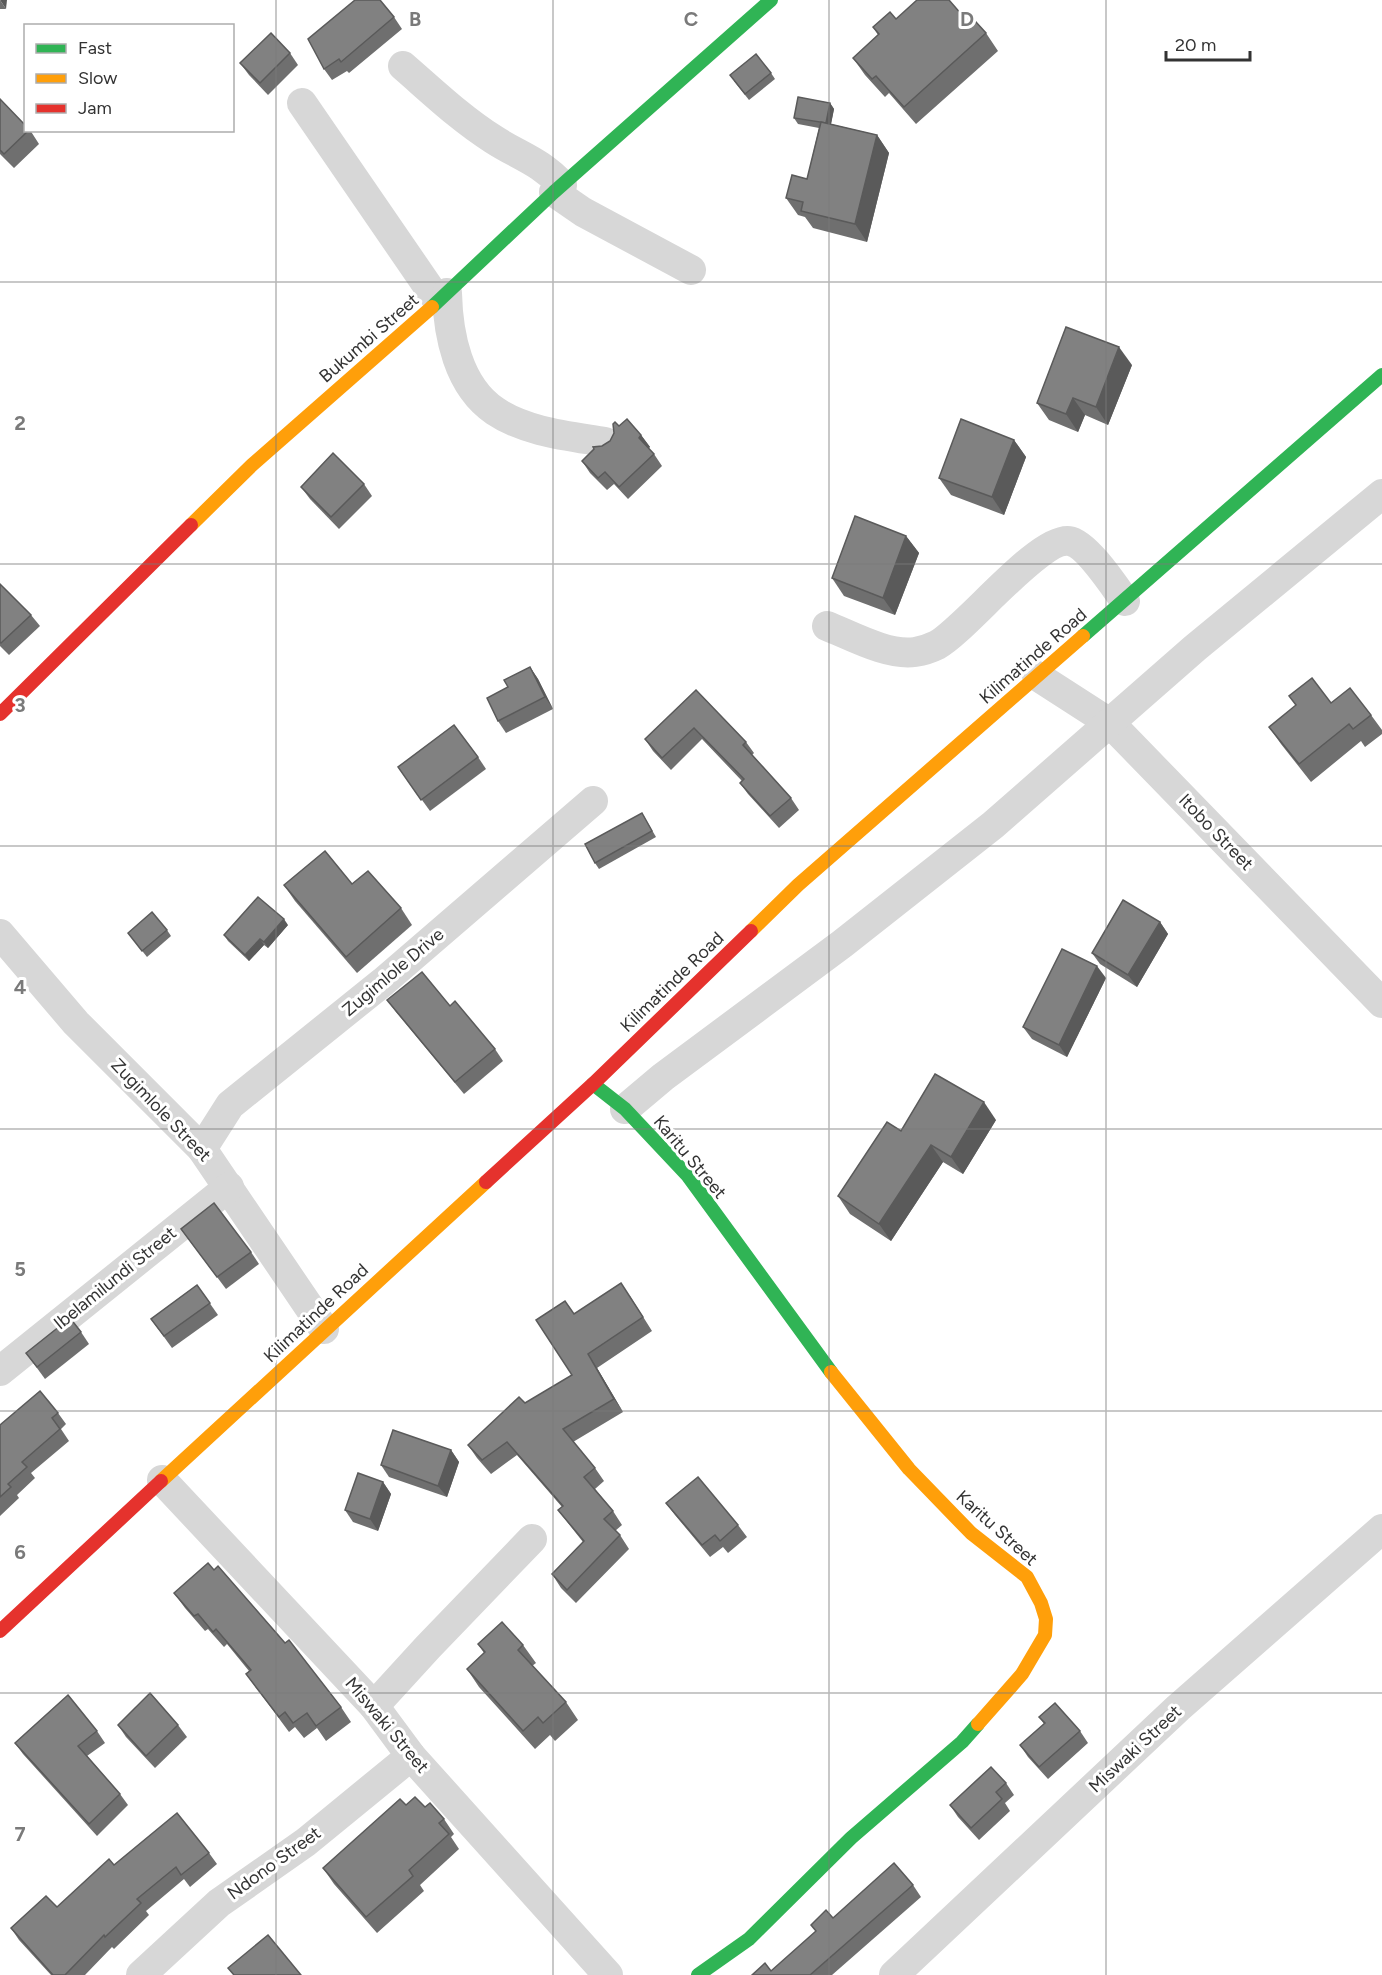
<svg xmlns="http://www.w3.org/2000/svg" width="1382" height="1975" font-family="Figtree,sans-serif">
  <rect width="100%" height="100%" fill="#fff"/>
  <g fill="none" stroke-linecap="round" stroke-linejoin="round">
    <!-- street -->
    <g stroke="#d7d7d7" stroke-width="30">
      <path d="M403 66C433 92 460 118 493 139 519 156 540 161 562 185"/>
      <polyline points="302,103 438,301"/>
      <polyline points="554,192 583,212 691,270"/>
      <path d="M447 293C448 335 458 386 495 411 526 432 569 436 605 442"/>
      <path d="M827 626C852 636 888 656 915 652 921 651 931 648 937 645 966 629 1039 537 1069 541 1086 543 1115 587 1125 601"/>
      <polyline points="1037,676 1110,723 1382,1003"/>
      <polyline points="0,934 76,1023 202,1149 324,1329"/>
      <polyline points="625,1109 663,1077 842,944 993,825 1195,648 1382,494"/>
      <polyline points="202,1149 230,1105 383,982 593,801"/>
      <polyline points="0,1371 229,1187"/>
      <polyline points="162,1480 374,1706 411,1756 608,1975"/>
      <polyline points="374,1706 428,1647 532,1539"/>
      <polyline points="141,1975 219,1903 306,1842 411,1756"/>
      <polyline points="894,1975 1178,1708 1382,1529"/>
    </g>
    <!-- fast -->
    <g stroke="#30b455" stroke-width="14">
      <polyline points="432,307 554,192 771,0"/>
      <polyline points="1083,636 1382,375"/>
      <polyline points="593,1084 625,1109 688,1176 831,1372"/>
      <polyline points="698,1975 749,1939 851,1838 962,1742 978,1724"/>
    </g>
    <!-- slow -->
    <g stroke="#ff9f0a" stroke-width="14">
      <polyline points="191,525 252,465 432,307"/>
      <polyline points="751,931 798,885 1083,636"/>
      <polyline points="831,1372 909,1469 971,1533 1027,1577 1041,1603 1046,1619 1045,1635 1022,1674 978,1724"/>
      <polyline points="161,1481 486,1182"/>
    </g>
    <!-- jam -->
    <g stroke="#e5322d" stroke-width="14">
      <polyline points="0,714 191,525"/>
      <polyline points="486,1182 593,1084 751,931"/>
      <polyline points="0,1631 161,1481"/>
    </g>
  </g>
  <!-- wall -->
  <g fill="#6f6f6f">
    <polygon points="0,0 6,9 0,9"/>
    <polygon points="962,15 986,33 998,51 916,124 889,93 885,97 865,75 853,58 878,35 873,27 896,19"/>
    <polygon points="394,17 402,29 349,73 347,71 332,80 324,69"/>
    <polygon points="290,53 298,65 268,95 249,75 240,63"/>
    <polygon points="771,73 775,79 749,100 734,81"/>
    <polygon points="0,99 26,130 30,130 39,144 14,168 0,154"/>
    <polygon points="830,103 834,109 831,124 877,135 889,153 867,242 813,228 805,217 798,215 786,198 807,179 819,128 798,124 794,118"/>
    <polygon points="1132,365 1108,425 1085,415 1078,432 1049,420 1037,403"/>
    <polygon points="619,426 641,435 650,447 648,448 654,454 662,466 628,499 614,484 607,490 590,473 582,461 594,449 602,446 610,441"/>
    <polygon points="1014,440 1026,457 1004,515 951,495 939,478"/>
    <polygon points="364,484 372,496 339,529 310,499 301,487"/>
    <polygon points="906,536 919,553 895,615 844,596 832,578"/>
    <polygon points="0,584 31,615 40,626 9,655 0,646"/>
    <polygon points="530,667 538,679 553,709 506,733 498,721 508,687"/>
    <polygon points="696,690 746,742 754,753 752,755 791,798 799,810 779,828 748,794 740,783 742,781 702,739 671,770 653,751 645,739"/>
    <polygon points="1331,703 1371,715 1382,730 1382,734 1365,747 1361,741 1311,782 1281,744 1269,727"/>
    <polygon points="478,757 486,769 430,811 398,767"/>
    <polygon points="642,813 656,837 599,869 595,863"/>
    <polygon points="352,884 401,908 412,925 357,973 295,901 284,885"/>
    <polygon points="1160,922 1168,934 1137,987 1100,964 1092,953"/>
    <polygon points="288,925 268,948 264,945 249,961 228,941 224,935"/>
    <polygon points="167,930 171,936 147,957 128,933"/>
    <polygon points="1106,978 1067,1057 1032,1039 1023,1027"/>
    <polygon points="387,1000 450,1006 495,1049 503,1061 464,1094 396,1012"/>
    <polygon points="996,1120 963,1174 943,1162 891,1241 850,1214 838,1196 901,1131"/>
    <polygon points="181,1229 251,1252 259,1264 226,1289"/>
    <polygon points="197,1285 218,1315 172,1348 151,1319"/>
    <polygon points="630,1296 652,1331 597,1368 623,1412 573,1442 595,1468 604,1481 595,1489 613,1511 622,1525 615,1531 620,1535 629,1549 576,1603 561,1588 552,1574 583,1542 568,1523 558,1510 562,1507 517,1455 491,1474 477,1458 468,1445 525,1403 572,1375 574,1314"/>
    <polygon points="81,1332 89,1344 45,1379 26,1353"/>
    <polygon points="58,1413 66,1424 61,1429 69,1441 31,1473 35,1478 17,1495 19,1498 0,1516 0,1425"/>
    <polygon points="451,1450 459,1462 447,1497 389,1477 381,1465"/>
    <polygon points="383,1482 391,1494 378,1531 353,1522 345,1510"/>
    <polygon points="666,1503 738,1525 747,1537 728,1553 723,1547 710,1557 675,1515"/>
    <polygon points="174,1593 341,1707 351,1722 326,1741 317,1728 304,1738 295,1727 289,1732 246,1674 249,1671 227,1644 224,1647 208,1629 205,1631 185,1608"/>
    <polygon points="478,1644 523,1645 536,1663 532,1666 566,1702 578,1720 555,1741 550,1735 535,1749 479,1687 467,1669 484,1653"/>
    <polygon points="1039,1717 1080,1731 1088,1743 1048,1779 1028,1757 1020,1745 1044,1724"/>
    <polygon points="118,1725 178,1725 187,1737 155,1768 126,1737"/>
    <polygon points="97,1731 105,1743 87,1756 120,1794 128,1805 97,1836 23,1754 15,1743"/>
    <polygon points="1006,1783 1014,1795 1005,1803 1010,1811 979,1840 958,1817 950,1805"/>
    <polygon points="406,1805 425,1807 444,1819 454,1834 451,1837 459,1849 420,1885 424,1891 377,1933 334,1884 323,1868"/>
    <polygon points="209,1853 217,1864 190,1887 184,1879 146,1911 149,1915 114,1949 112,1947 85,1975 51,1975 19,1940 11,1928 57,1907 114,1865"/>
    <polygon points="913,1885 921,1897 832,1975 752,1975 771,1971 816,1931 811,1925 833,1918"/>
  </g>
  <!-- shaded-wall -->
  <g fill="#5a5a5a">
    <polygon points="0,0 7,0 6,9"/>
    <polygon points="830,103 834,109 830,129 826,123"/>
    <polygon points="877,135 889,153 867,242 855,224"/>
    <polygon points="1119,347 1132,365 1108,425 1096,407"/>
    <polygon points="1073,398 1085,415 1078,432 1066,414"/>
    <polygon points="641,435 650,447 647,450 639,438"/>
    <polygon points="1014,440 1026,457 1004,515 992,497"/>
    <polygon points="906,536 919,553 895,615 883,598"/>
    <polygon points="530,667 538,679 553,709 545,697"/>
    <polygon points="284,919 288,925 268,948 264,942"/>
    <polygon points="1160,922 1168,934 1137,987 1128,975"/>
    <polygon points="260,939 264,945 249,961 245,955"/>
    <polygon points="1097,966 1106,978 1067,1057 1059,1045"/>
    <polygon points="984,1102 996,1120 963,1174 951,1157"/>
    <polygon points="931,1145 943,1162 891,1241 879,1224"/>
    <polygon points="588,1354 597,1368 623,1412 614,1399"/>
    <polygon points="451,1450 459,1462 447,1497 438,1486"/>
    <polygon points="383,1482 391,1494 378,1531 370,1519"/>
  </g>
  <!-- building -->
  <g fill="#818181" stroke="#5a5a5a" stroke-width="1.5">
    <polygon points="355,0 380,0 394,17 341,62 339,59 324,69 308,39"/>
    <polygon points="917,0 949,0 962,15 966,11 986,33 904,107 876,76 872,79 853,58 879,34 873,27 890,12 896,19"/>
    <polygon points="271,33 290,53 260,83 240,63"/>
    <polygon points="756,54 771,73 745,94 730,75"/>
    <polygon points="798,97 830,103 826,123 794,118"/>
    <polygon points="0,99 26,126 26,130 29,130 4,154 0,150"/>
    <polygon points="821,122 877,135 855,224 801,211 803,202 786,198 792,175 807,179"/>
    <polygon points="1066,327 1119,347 1096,407 1073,398 1066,414 1037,403"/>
    <polygon points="627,419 641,435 639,438 654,454 619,487 605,472 598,478 582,461 594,449 593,447 602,446 610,441 614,433 613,424 615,422 619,426"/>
    <polygon points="961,419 1014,440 992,497 939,478"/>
    <polygon points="333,453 364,484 331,517 301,487"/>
    <polygon points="855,516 906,536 883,598 832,578"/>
    <polygon points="0,584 31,615 1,643 0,642"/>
    <polygon points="530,667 545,697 498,721 487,698 508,687 504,680"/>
    <polygon points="1312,678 1331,703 1350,688 1371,715 1353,729 1349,724 1299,764 1269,727 1296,705 1289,696"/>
    <polygon points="696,690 746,742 743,745 791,798 770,816 740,783 744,779 694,728 662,758 645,739"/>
    <polygon points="454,725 478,757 421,800 398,767"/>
    <polygon points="642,813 652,831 595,863 585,844"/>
    <polygon points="325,851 352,884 368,871 401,908 346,957 284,885"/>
    <polygon points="258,897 284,919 264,942 260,939 245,955 224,935"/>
    <polygon points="1123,900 1160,922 1128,975 1092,953"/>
    <polygon points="152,912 167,930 142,951 128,933"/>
    <polygon points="1062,949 1097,966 1059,1045 1023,1027"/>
    <polygon points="422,972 450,1006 455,1001 495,1049 455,1082 387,1000"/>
    <polygon points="935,1074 984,1102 951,1157 931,1145 879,1224 838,1196 887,1122 901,1131"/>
    <polygon points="214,1203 251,1252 217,1277 181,1229"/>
    <polygon points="621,1283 643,1317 588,1354 614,1399 563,1429 595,1468 584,1477 613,1511 604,1519 620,1535 567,1590 552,1574 584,1541 558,1510 563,1506 507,1442 482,1460 468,1445 519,1397 525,1403 572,1375 536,1320 565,1301 574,1314"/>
    <polygon points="197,1285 210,1303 164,1336 151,1319"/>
    <polygon points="70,1318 81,1332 37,1367 26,1353"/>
    <polygon points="40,1391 58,1413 52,1418 60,1429 22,1462 27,1467 8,1484 11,1487 0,1497 0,1425"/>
    <polygon points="393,1430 451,1450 438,1486 381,1465"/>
    <polygon points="358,1473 383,1482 370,1519 345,1510"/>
    <polygon points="698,1477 738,1525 720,1541 715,1535 702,1545 666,1503"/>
    <polygon points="208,1563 214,1570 218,1566 285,1643 289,1640 341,1707 316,1726 307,1713 293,1723 285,1712 279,1717 246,1674 251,1670 216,1629 213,1632 198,1614 194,1616 174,1593"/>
    <polygon points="502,1622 523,1645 518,1650 566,1702 543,1723 538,1717 523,1731 467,1669 485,1652 478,1644"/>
    <polygon points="150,1693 178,1725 146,1756 118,1725"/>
    <polygon points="68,1695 97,1731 78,1746 120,1794 89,1824 15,1743"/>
    <polygon points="1055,1703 1080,1731 1039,1767 1020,1745 1045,1723 1039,1717"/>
    <polygon points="991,1767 1006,1783 996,1792 1002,1799 971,1828 950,1805"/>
    <polygon points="415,1797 425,1807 430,1803 444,1819 439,1823 449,1834 409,1870 413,1876 366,1917 323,1868 400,1799 406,1805"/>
    <polygon points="177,1813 209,1853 181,1875 176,1867 137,1899 141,1903 105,1937 104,1935 65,1975 53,1975 11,1928 46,1896 57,1907 109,1859 114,1865"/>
    <polygon points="894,1863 913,1885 810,1975 752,1975 765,1963 771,1971 816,1931 811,1925 826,1910 833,1918"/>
    <polygon points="268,1935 301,1975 234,1975 228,1968"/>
  </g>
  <!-- grid -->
  <path fill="none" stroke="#7a7a7a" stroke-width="1.5" stroke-opacity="0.55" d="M276 0V1975M553 0V1975M829 0V1975M1106 0V1975M0 282H1382M0 564H1382M0 846H1382M0 1129H1382M0 1411H1382M0 1693H1382"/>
  <g text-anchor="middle" stroke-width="6" stroke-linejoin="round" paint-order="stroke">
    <!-- street labels -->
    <g font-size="18" fill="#333" stroke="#fff">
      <text transform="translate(369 338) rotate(-41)" y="6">Bukumbi Street</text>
      <text transform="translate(1033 656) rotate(-41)" y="6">Kilimatinde Road</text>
      <text transform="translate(1216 832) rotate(46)" y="6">Itobo Street</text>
      <text transform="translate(393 972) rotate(-40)" y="6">Zugimlole Drive</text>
      <text transform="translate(672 982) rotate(-44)" y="6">Kilimatinde Road</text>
      <text transform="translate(161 1110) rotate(46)" y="6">Zugimlole Street</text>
      <text transform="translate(690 1157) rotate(50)" y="6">Karitu Street</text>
      <text transform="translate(115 1278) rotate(-39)" y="6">Ibelamilundi Street</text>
      <text transform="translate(316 1313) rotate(-43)" y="6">Kilimatinde Road</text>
      <text transform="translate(997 1528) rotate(42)" y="6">Karitu Street</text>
      <text transform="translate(387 1725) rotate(50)" y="6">Miswaki Street</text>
      <text transform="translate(1135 1749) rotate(-43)" y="6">Miswaki Street</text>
      <text transform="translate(274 1863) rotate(-36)" y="6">Ndono Street</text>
    </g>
  </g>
  <g font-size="20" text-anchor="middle" font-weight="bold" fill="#7a7a7a" stroke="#fff" stroke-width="6" stroke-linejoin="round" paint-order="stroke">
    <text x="415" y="26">B</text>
    <text x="691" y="26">C</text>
    <text x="967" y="26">D</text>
    <text x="20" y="430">2</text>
    <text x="20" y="712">3</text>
    <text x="20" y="994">4</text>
    <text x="20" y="1276">5</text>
    <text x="20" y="1559">6</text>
    <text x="20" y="1841">7</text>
  </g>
  <!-- legend -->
  <rect x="24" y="24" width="210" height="108" fill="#ffffff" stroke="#adadad" stroke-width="1.5"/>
  <rect x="36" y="44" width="30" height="9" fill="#30b455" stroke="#adadad" stroke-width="1.5"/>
  <text x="78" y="54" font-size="18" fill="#333333">Fast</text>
  <rect x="36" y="74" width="30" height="9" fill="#ff9f0a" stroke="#adadad" stroke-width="1.5"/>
  <text x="78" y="84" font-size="18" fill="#333333">Slow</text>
  <rect x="36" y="104" width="30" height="9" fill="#e5322d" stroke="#adadad" stroke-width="1.5"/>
  <text x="78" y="114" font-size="18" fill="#333333">Jam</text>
  <!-- scale -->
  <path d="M1166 51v9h84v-9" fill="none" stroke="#333333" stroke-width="3"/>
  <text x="1175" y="51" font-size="18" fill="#333333" stroke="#ffffff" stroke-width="4.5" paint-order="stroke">20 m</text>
</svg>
